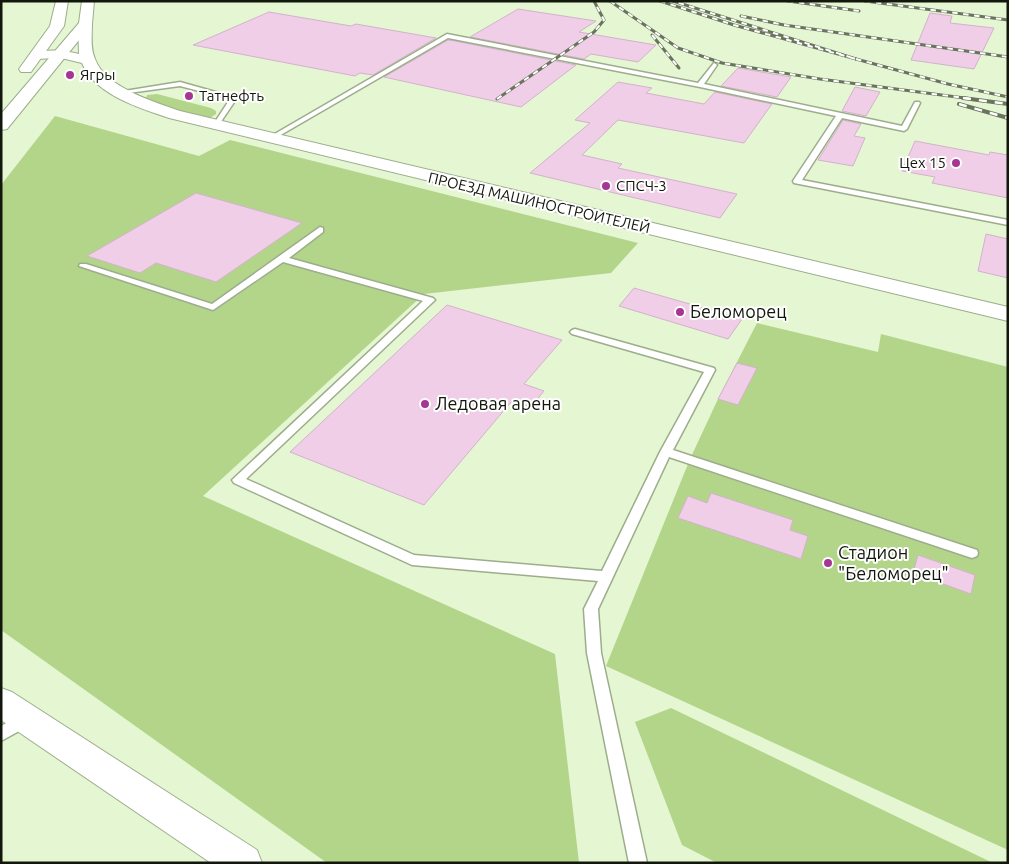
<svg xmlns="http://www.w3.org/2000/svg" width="1009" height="864" font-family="Ubuntu,sans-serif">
  <rect width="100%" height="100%" fill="#e5f6d2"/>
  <!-- green -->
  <g fill="#b3d58a">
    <polygon points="157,94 211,108 216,111 216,114 210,118 200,119 146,98 147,95"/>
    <polygon points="55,116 199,156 230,140 638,243 611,273 424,294 203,496 555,654 579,863 327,863 1,630 1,185"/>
    <polygon points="757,323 878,352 881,334 1008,367 1008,850 606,666 690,459 718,399"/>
    <polygon points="671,708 993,863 717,863 682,845 635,722"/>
  </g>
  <!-- building -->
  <g fill="#f0cee7" stroke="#d3b2cb">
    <polygon points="518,9 596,21 579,32 656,45 638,62 591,54 584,59 470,37"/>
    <polygon points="269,12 351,26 356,24 436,38 373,75 360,73 355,76 193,45"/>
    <polygon points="930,13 952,16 950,23 994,28 974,69 911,60"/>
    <polygon points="448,40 455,41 576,65 521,107 384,77"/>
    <polygon points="738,68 791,77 777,97 721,86"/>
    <polygon points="618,82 652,88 646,93 704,104 715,92 772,104 744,143 618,120 582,155 622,164 618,168 737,194 720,218 530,173 590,123 575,120"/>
    <polygon points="855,87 880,92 866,116 842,111"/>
    <polygon points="843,120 861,124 854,136 865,138 853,166 818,160"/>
    <polygon points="915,141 989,155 990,152 1008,155 1008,198 932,183 935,177 902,171"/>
    <polygon points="196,193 302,223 216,282 156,263 140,273 87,256"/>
    <polygon points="986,234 1008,239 1008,278 978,271"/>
    <polygon points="634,288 742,319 728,339 619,306"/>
    <polygon points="447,305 562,340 524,384 544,391 531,407 512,401 424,505 290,452"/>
    <polygon points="737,363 757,368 738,405 718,399"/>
    <polygon points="711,493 793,520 790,530 808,536 801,559 678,518 688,496 707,503"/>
    <polygon points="918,555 975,575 971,594 913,573"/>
  </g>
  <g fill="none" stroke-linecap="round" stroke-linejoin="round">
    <defs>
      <g id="service">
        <polygon points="447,34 698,83 714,63 717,65 704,84 902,126 915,102 919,102 920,103 907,129 904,131 842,118 802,180 1008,220 1008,225 794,183 793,181 836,116 700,87 448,38 272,140 266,139"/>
        <polygon points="180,82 237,98 218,126 216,127 213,125 230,99 180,86 121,94 118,92"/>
        <polygon points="320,227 323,228 323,232 289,258 433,298 435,300 246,479 414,555 602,571 660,452 704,372 572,334 570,332 572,330 575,329 714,368 715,370 673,450 977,550 978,553 977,556 972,558 669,457 598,609 601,653 647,863 629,863 587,653 584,609 598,581 412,565 234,483 232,480 423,301 283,262 213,310 79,266 80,264 86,264 212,304"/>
        <polygon points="25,713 30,715 33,720 30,725 1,741 1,726"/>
      </g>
      <polygon id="minor" points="1,688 12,692 257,850 262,863 211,863 1,720"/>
      <path id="tertiary" d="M85 20 92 24C92 35 90 48 95 59 105 87 154 102 180 111L1008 307V321L169 118C140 108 95 95 82 63L61 58 32 59 30 56 32 53C48 49 63 50 79 54L78 24Z"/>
      <g id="secondary">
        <polygon points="56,1 68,1 64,26 31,72 21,72 19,69 50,26"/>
        <polygon points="82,1 94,1 92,24 7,129 1,130 1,114 79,23"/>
      </g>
    </defs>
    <!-- service casing -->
    <use href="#service" stroke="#9dad8c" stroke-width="3"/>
    <!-- minor casing -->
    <use href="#minor" stroke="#9dad8c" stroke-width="2"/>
    <!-- tertiary casing -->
    <use href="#tertiary" stroke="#9dad8c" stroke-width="2"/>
    <!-- secondary casing -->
    <use href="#secondary" stroke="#9dad8c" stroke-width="2"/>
    <!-- service -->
    <use href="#service" fill="#fff" fill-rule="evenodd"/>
    <!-- minor -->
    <use href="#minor" fill="#fff" fill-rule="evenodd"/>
    <!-- tertiary -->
    <use href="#tertiary" fill="#fff" fill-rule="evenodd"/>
    <!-- secondary -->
    <use href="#secondary" fill="#fff" fill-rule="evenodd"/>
    <defs>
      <g id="rail-far1">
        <polyline points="610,1 678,48 722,63 820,79 972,99"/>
        <polyline points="660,1 734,25 856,59 673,1"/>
        <polyline points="788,1 859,11"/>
        <polyline points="865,1 1008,20"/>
        <polyline points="741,16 784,25 1008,57"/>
        <polyline points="652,35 679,68"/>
        <polyline points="856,59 948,84 1008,97"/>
        <polyline points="497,99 594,32 604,20 594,1"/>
      </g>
      <g id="rail">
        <polyline points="963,98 1008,104"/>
        <polyline points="959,104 1008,118"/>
      </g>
    </defs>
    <!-- rail-far1 casing -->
    <use href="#rail-far1" stroke="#69735d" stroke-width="3"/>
    <!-- rail casing -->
    <use href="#rail" stroke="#69735d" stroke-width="4"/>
    <!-- rail-far1 -->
    <use href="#rail-far1" stroke="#fff" stroke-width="2" stroke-dasharray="5.5" stroke-linecap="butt"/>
    <!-- rail -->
    <use href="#rail" stroke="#fff" stroke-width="2.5" stroke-dasharray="8" stroke-linecap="butt"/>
  </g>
  <!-- markers -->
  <g fill="#a53694" stroke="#fff" stroke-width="2">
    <circle cx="70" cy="75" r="5"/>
    <circle cx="189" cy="96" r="5"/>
    <circle cx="956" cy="163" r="5"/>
    <circle cx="606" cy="186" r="5"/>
    <circle cx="680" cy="312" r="5"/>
    <circle cx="425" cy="404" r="5"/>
    <circle cx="828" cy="563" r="5"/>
  </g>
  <g text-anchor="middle" stroke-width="4" stroke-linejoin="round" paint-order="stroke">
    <!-- far-poi labels -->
    <g font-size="15" fill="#12170b" stroke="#fff" text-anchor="start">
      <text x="80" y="80">Ягры</text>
      <text x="199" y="101">Татнефть</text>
      <text x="946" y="168" text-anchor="end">Цех 15</text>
      <text x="616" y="191">СПСЧ-3</text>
    </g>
    <!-- far-street labels -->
    <g font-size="15" fill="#12170b" stroke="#fff">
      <text transform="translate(539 203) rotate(13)" y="5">ПРОЕЗД МАШИНОСТРОИТЕЛЕЙ</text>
    </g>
    <!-- poi labels -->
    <g font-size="18" fill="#12170b" stroke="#fff" text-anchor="start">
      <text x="690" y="318">Беломорец</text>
      <text x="435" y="410">Ледовая арена</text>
      <text x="838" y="559">Стадион<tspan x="838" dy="21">"Беломорец"</tspan></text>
    </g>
  </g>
  <!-- border -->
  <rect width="1009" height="864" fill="none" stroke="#12170b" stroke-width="5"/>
</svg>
